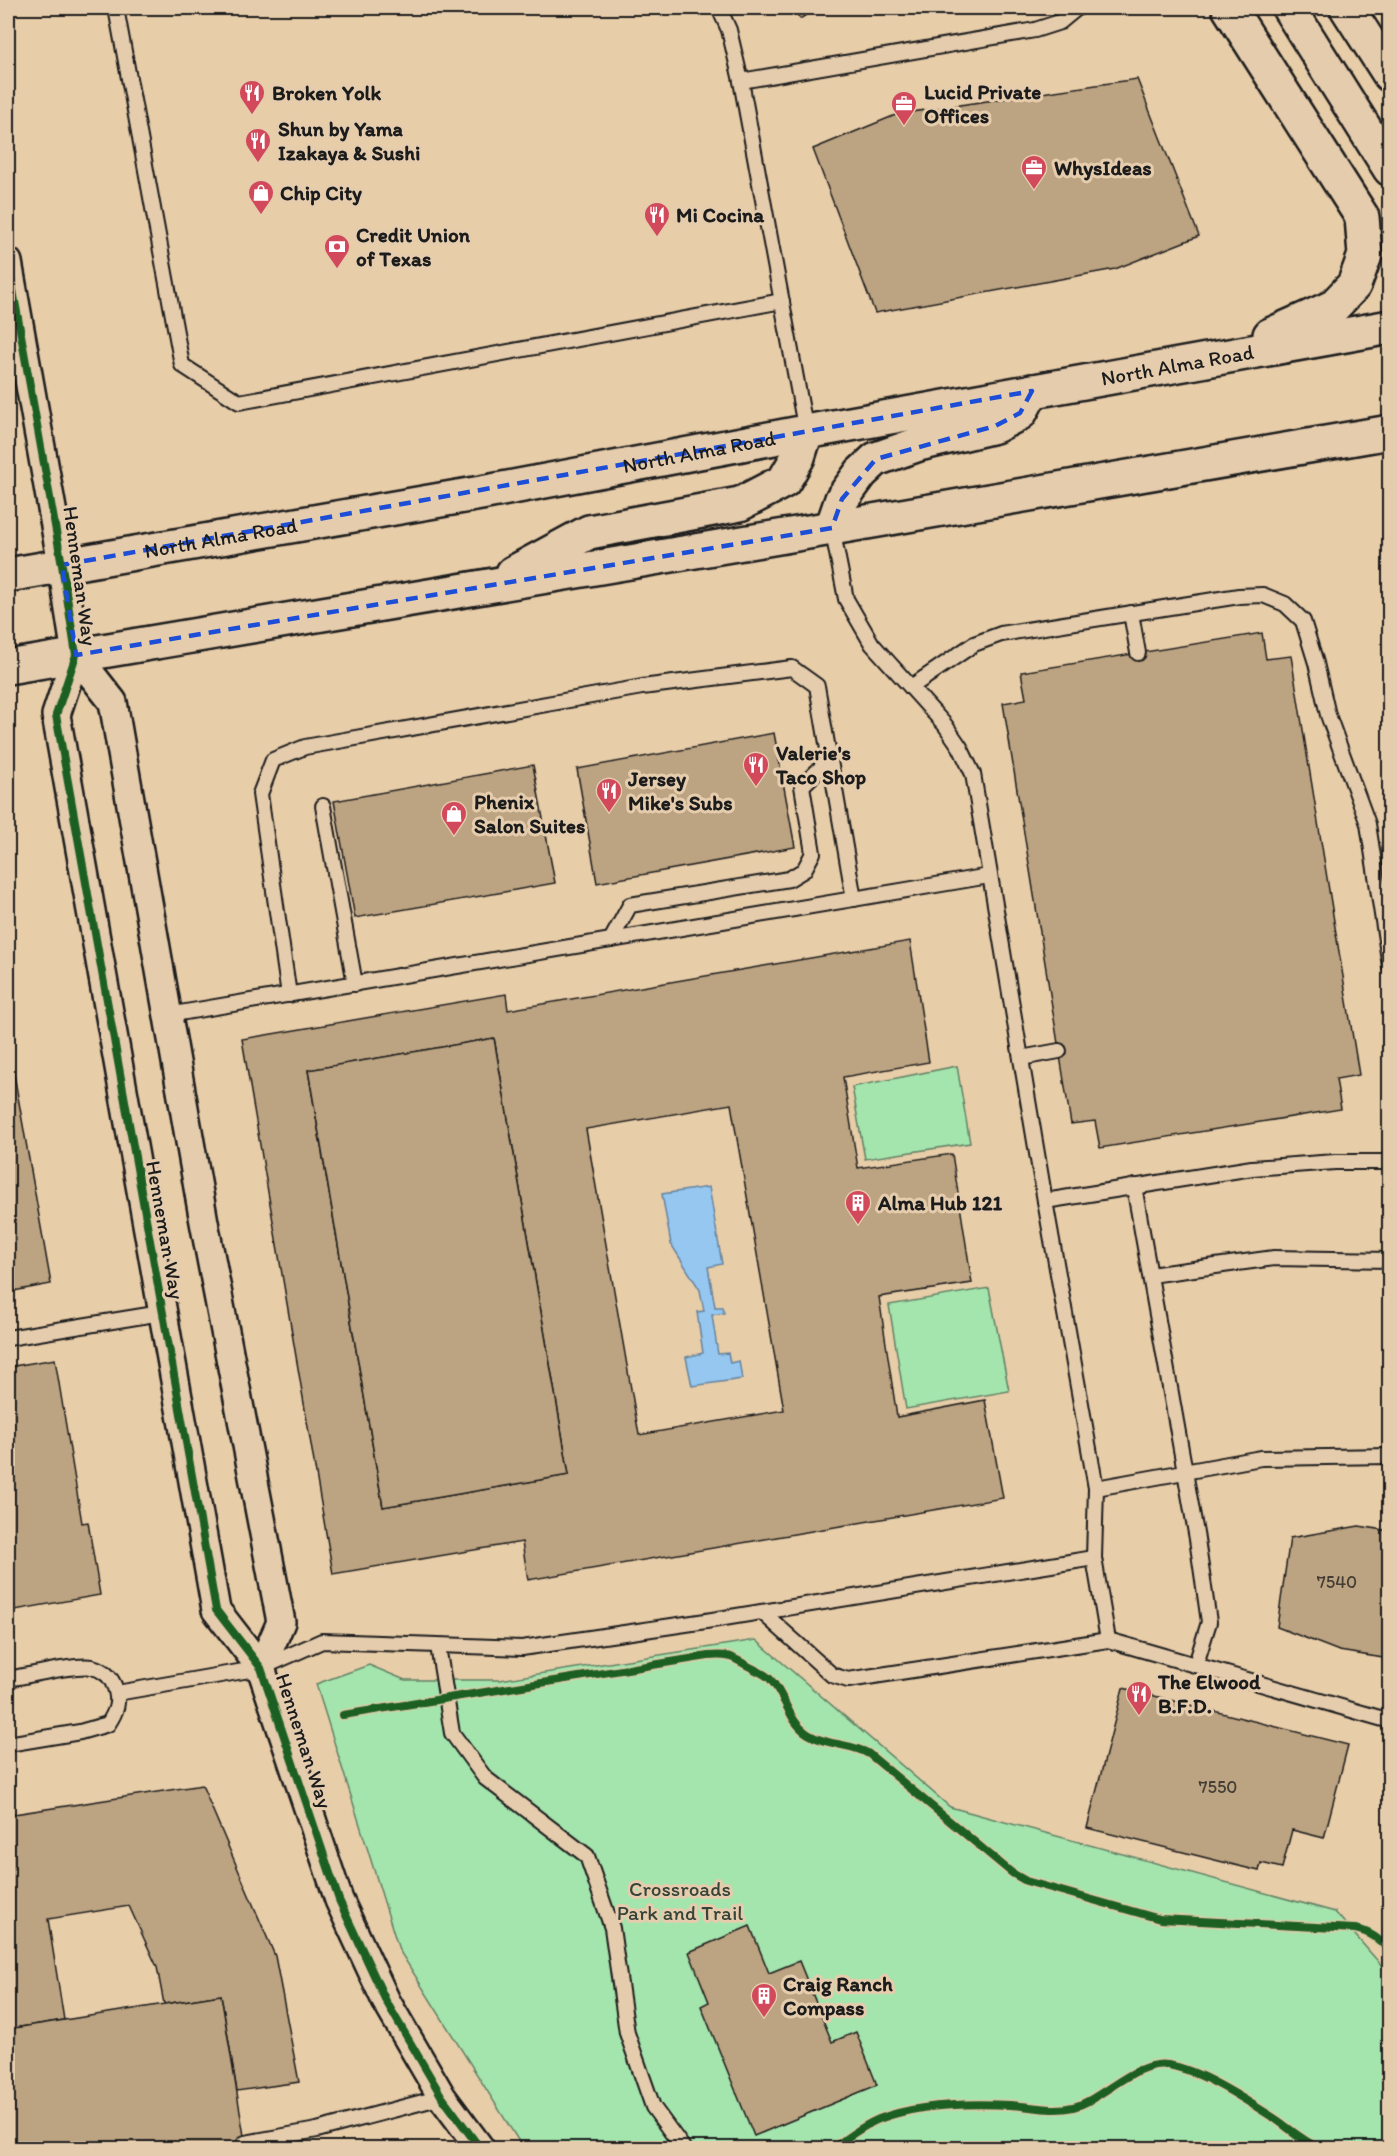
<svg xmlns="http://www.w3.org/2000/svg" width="1397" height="2156" font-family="Itim,sans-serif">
  <rect width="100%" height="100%" fill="#e8cda9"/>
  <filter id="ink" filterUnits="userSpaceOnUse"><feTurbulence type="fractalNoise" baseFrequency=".0167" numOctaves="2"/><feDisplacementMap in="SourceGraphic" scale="12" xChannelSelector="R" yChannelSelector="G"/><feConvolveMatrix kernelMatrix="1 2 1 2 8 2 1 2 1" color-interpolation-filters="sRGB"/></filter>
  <g filter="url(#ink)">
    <!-- green -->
    <g fill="#a4e4ad" stroke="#608064" stroke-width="1.5">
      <polygon points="957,1066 970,1143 865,1159 852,1087"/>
      <polygon points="989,1288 1009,1391 906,1409 889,1305"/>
      <polygon points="756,1640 950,1807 1335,1912 1389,1974 1389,2148 523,2148 399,1950 316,1684 369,1665 405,1680 500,1680"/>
    </g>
    <!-- water -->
    <polygon fill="#95c7f1" stroke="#65839c" stroke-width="1.5" points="709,1187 722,1264 708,1267 715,1307 722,1307 724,1313 712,1315 718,1354 728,1353 730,1363 739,1361 742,1379 692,1386 686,1357 703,1353 697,1312 704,1311 700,1290 671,1244 662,1194"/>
    <!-- building -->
    <g fill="#bca381" stroke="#1c1c1c" stroke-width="1.5" fill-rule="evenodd">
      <polygon points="793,8 817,8 800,19"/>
      <polygon points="1137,79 1199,236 1115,269 875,313 813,149 898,114"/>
      <polygon points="1262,633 1266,659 1291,656 1359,1075 1336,1079 1341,1109 1100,1148 1095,1121 1071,1124 1003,703 1026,699 1021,672"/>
      <polygon points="774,733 795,847 597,883 577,769"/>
      <polygon points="533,765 555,883 355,918 334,801"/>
      <path d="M910 941 929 1062 843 1077 858 1168 952 1154 972 1283 879 1297 897 1417 985 1400 1003 1498 528 1580 522 1542 333 1574 242 1039 506 994 508 1010ZM494 1038 569 1475 383 1507 308 1070ZM731 1104 784 1410 639 1435 586 1129Z"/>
      <polygon points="494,1038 569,1475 383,1507 308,1070"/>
      <polygon points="8,1040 51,1284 8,1292"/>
      <polygon points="55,1359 82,1523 88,1522 100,1595 15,1610 14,1603 8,1604 8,1367"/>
      <polygon points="1359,1526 1390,1531 1390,1659 1339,1651 1277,1627 1290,1538"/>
      <polygon points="1123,1688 1348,1745 1324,1838 1292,1830 1282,1868 1261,1863 1259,1871 1087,1828"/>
      <polygon points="202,1785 275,1956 299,2082 237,2091 221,1995 164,2004 157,1967 129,1906 48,1919 64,2020 8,2029 8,1815"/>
      <polygon points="750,1926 769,1973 799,1961 832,2042 856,2032 877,2085 754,2136 701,2006 709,2002 689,1952"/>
      <polygon points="221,1995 246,2148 8,2148 8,2029"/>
    </g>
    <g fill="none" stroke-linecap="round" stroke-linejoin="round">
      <defs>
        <g id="lane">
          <polyline points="116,8 182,365 239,402 782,301"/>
          <polyline points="719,8 729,30 741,81 806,432"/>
          <polyline points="741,81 1035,30 1060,22 1077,8"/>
          <polyline points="1131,613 1138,653"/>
          <polyline points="911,687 974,644 1001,634 1239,596 1263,595 1285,604 1303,621 1316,663 1328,715 1368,824 1390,966"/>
          <polyline points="323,806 355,984"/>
          <polyline points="611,940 630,905 789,879 804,870 813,853 802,786 831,758"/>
          <polyline points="289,995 260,794 273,760 305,747 642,687 792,668 817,686 854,899"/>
          <polyline points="168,1015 989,876"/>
          <polyline points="1021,1058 1059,1051"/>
          <polyline points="1134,1186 1197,1539 1209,1622 1196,1664"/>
          <polyline points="1045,1201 1252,1168 1335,1162 1390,1162"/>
          <polyline points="1150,1275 1274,1258 1390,1260"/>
          <polyline points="8,1338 161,1313"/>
          <polyline points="1096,1488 1261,1458 1390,1456"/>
          <polyline points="1094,1558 1108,1640"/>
          <polyline points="762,1612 832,1675 848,1680 1108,1640 1390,1721"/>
          <polyline points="438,1646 452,1733 485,1778 587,1856 612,1928 627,2033 653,2107 683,2148"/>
          <path d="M8 1679C27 1676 75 1664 92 1667 104 1670 112 1678 115 1688 120 1702 116 1712 108 1724L80 1732 8 1744"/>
          <polyline points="117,1693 261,1668 322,1641 522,1648 706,1621 1094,1558 1096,1488 1045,1201 973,774 960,747 945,725 872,644 846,599 832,528"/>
          <polyline points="245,2143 317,2130 442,2097"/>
        </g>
        <g id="street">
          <polyline points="8,262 62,565 76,655 56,715 216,1610 261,1668 339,1900 386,2001 442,2097 480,2148"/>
          <polyline points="76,655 113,702 204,1222 281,1622 261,1668"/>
        </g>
        <g id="secondary">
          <polyline points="1229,8 1362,217 1365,255 1354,285 1333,307 1270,335"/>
          <polyline points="1289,8 1390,169"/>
          <polyline points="1347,8 1390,75"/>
          <polyline points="832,528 842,499 861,473 876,459 919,444 995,426 1020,413 1032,391"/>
          <polyline points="513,573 589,532 740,504 784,481 798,457 806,432"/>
          <path id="s1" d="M8 575 481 493 806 432 1390 327"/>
          <polyline points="8,667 832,528 1390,432"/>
        </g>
      </defs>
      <!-- lane casing -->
      <use href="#lane" stroke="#1c1c1c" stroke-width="18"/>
      <!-- street casing -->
      <use href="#street" stroke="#1c1c1c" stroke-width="32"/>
      <!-- secondary casing -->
      <use href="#secondary" stroke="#1c1c1c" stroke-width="38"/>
      <!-- lane -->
      <use href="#lane" stroke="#e5ccad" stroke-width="14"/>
      <!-- street -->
      <use href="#street" stroke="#e5ccad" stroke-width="27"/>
      <!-- secondary -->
      <use href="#secondary" stroke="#e5ccad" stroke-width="33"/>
      <defs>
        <g id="cycleway">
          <polyline points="8,262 62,565 76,655 56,715 216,1610 261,1668 339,1900 386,2001 442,2097 480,2148"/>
          <path d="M343 1715 708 1656C733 1654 732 1658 752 1668 759 1672 766 1674 771 1680 786 1697 788 1721 808 1734 827 1746 851 1743 869 1754L1012 1873 1026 1881 1160 1919 1355 1929C1371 1932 1379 1939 1390 1951"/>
          <path d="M833 2148C847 2138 862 2126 879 2119 918 2104 968 2103 1010 2105 1031 2106 1053 2112 1073 2107 1104 2099 1135 2060 1168 2065 1201 2070 1249 2102 1277 2120 1291 2130 1303 2141 1319 2148"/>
        </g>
      </defs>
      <!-- cycleway casing -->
      <use href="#cycleway" stroke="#e5ccad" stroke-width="11"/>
      <!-- cycleway -->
      <use href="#cycleway" stroke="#1b5e20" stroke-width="8"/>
    </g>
  </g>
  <!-- marked area -->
  <path fill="none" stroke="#1d4ed8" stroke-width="4.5" stroke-dasharray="12 8" stroke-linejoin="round" d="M1032 391 1020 413 995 426 876 459 842 499 832 528 76 655 62 565Z"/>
  <!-- icons -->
  <defs>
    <symbol id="restaurant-pin" viewBox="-11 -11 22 30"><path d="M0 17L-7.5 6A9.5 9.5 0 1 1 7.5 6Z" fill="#d1495b" stroke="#e5ccad"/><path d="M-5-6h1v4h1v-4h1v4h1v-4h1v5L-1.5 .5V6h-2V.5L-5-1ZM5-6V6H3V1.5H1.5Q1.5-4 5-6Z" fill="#fff"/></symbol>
    <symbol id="office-pin" viewBox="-11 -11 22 30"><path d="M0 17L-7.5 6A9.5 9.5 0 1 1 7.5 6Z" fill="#d1495b" stroke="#e5ccad"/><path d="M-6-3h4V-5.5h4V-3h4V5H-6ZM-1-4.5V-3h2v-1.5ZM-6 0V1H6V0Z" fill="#fff"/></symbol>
    <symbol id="shop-pin" viewBox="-11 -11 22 30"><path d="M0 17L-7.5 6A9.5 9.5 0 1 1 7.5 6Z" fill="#d1495b" stroke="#e5ccad"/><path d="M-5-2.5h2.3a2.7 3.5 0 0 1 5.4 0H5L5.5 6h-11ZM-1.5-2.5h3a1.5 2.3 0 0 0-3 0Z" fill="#fff"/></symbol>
    <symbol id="bank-pin" viewBox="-11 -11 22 30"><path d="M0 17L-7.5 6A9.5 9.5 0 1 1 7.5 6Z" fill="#d1495b" stroke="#e5ccad"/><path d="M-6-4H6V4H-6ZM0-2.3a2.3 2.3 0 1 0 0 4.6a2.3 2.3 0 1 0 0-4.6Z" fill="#fff"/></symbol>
    <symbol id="building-pin" viewBox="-11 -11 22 30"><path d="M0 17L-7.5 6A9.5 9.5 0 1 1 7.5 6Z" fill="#d1495b" stroke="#e5ccad"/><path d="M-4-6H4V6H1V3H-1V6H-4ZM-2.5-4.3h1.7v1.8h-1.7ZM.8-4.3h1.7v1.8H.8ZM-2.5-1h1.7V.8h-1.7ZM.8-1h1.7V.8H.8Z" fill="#fff"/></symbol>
  </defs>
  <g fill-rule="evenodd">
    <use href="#restaurant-pin" x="237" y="78" width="30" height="40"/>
    <use href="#office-pin" x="889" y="89" width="30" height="40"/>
    <use href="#restaurant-pin" x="243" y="126" width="30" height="40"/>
    <use href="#office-pin" x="1019" y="153" width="30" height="40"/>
    <use href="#shop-pin" x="246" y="178" width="30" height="40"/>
    <use href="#restaurant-pin" x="642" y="200" width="30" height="40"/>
    <use href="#bank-pin" x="322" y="232" width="30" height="40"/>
    <use href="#restaurant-pin" x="741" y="750" width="30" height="40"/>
    <use href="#restaurant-pin" x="594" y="776" width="30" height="40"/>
    <use href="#shop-pin" x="439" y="799" width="30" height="40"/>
    <use href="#building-pin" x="843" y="1188" width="30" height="40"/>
    <use href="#restaurant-pin" x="1124" y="1679" width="30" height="40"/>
    <use href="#building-pin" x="749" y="1981" width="30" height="40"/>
  </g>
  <g text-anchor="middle" stroke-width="6" stroke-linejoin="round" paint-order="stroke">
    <!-- number labels -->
    <g font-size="18" fill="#443e35">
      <text x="1337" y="1588">7540</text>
      <text x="1218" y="1793">7550</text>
    </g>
    <!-- poi labels -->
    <g font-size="21" font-weight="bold" fill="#1c1c1c" stroke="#e5ccad" text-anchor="start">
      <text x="924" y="99">Lucid Private<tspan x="924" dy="24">Offices</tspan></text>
      <text x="272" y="100">Broken Yolk</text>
      <text x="278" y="136">Shun by Yama<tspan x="278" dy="24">Izakaya &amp; Sushi</tspan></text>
      <text x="1054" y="175">WhysIdeas</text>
      <text x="280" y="200">Chip City</text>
      <text x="676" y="222">Mi Cocina</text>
      <text x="356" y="242">Credit Union<tspan x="356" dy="24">of Texas</tspan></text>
      <text x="776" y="760">Valerie's<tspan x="776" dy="24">Taco Shop</tspan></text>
      <text x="628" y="786">Jersey<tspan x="628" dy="24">Mike's Subs</tspan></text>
      <text x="474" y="809">Phenix<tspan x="474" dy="24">Salon Suites</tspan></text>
      <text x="878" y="1210">Alma Hub 121</text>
      <text x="1158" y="1689">The Elwood<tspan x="1158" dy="24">B.F.D.</tspan></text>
      <text x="783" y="1991">Craig Ranch<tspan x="783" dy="24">Compass</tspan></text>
    </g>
    <!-- street labels -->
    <g font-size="21" fill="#1c1c1c" stroke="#e5ccad">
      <text dy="7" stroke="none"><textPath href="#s1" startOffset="1188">North Alma Road</textPath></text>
      <text dy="7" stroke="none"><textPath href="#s1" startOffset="702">North Alma Road</textPath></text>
      <text dy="7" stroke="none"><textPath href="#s1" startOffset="216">North Alma Road</textPath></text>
      <text transform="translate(80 576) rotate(82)" y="7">Henneman Way</text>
      <text transform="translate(165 1230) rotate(80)" y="7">Henneman Way</text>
      <text transform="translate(304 1741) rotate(72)" y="7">Henneman Way</text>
    </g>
    <!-- park labels -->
    <g font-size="21" fill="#374439" stroke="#e5ccad">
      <text x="680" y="1896">Crossroads<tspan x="680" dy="24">Park and Trail</tspan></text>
    </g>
  </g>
  <!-- margin -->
  <rect width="1397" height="2156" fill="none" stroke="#e5ccad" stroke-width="30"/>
  <rect x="15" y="15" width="1367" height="2126" fill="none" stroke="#1c1c1c" stroke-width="2" filter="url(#ink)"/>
</svg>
